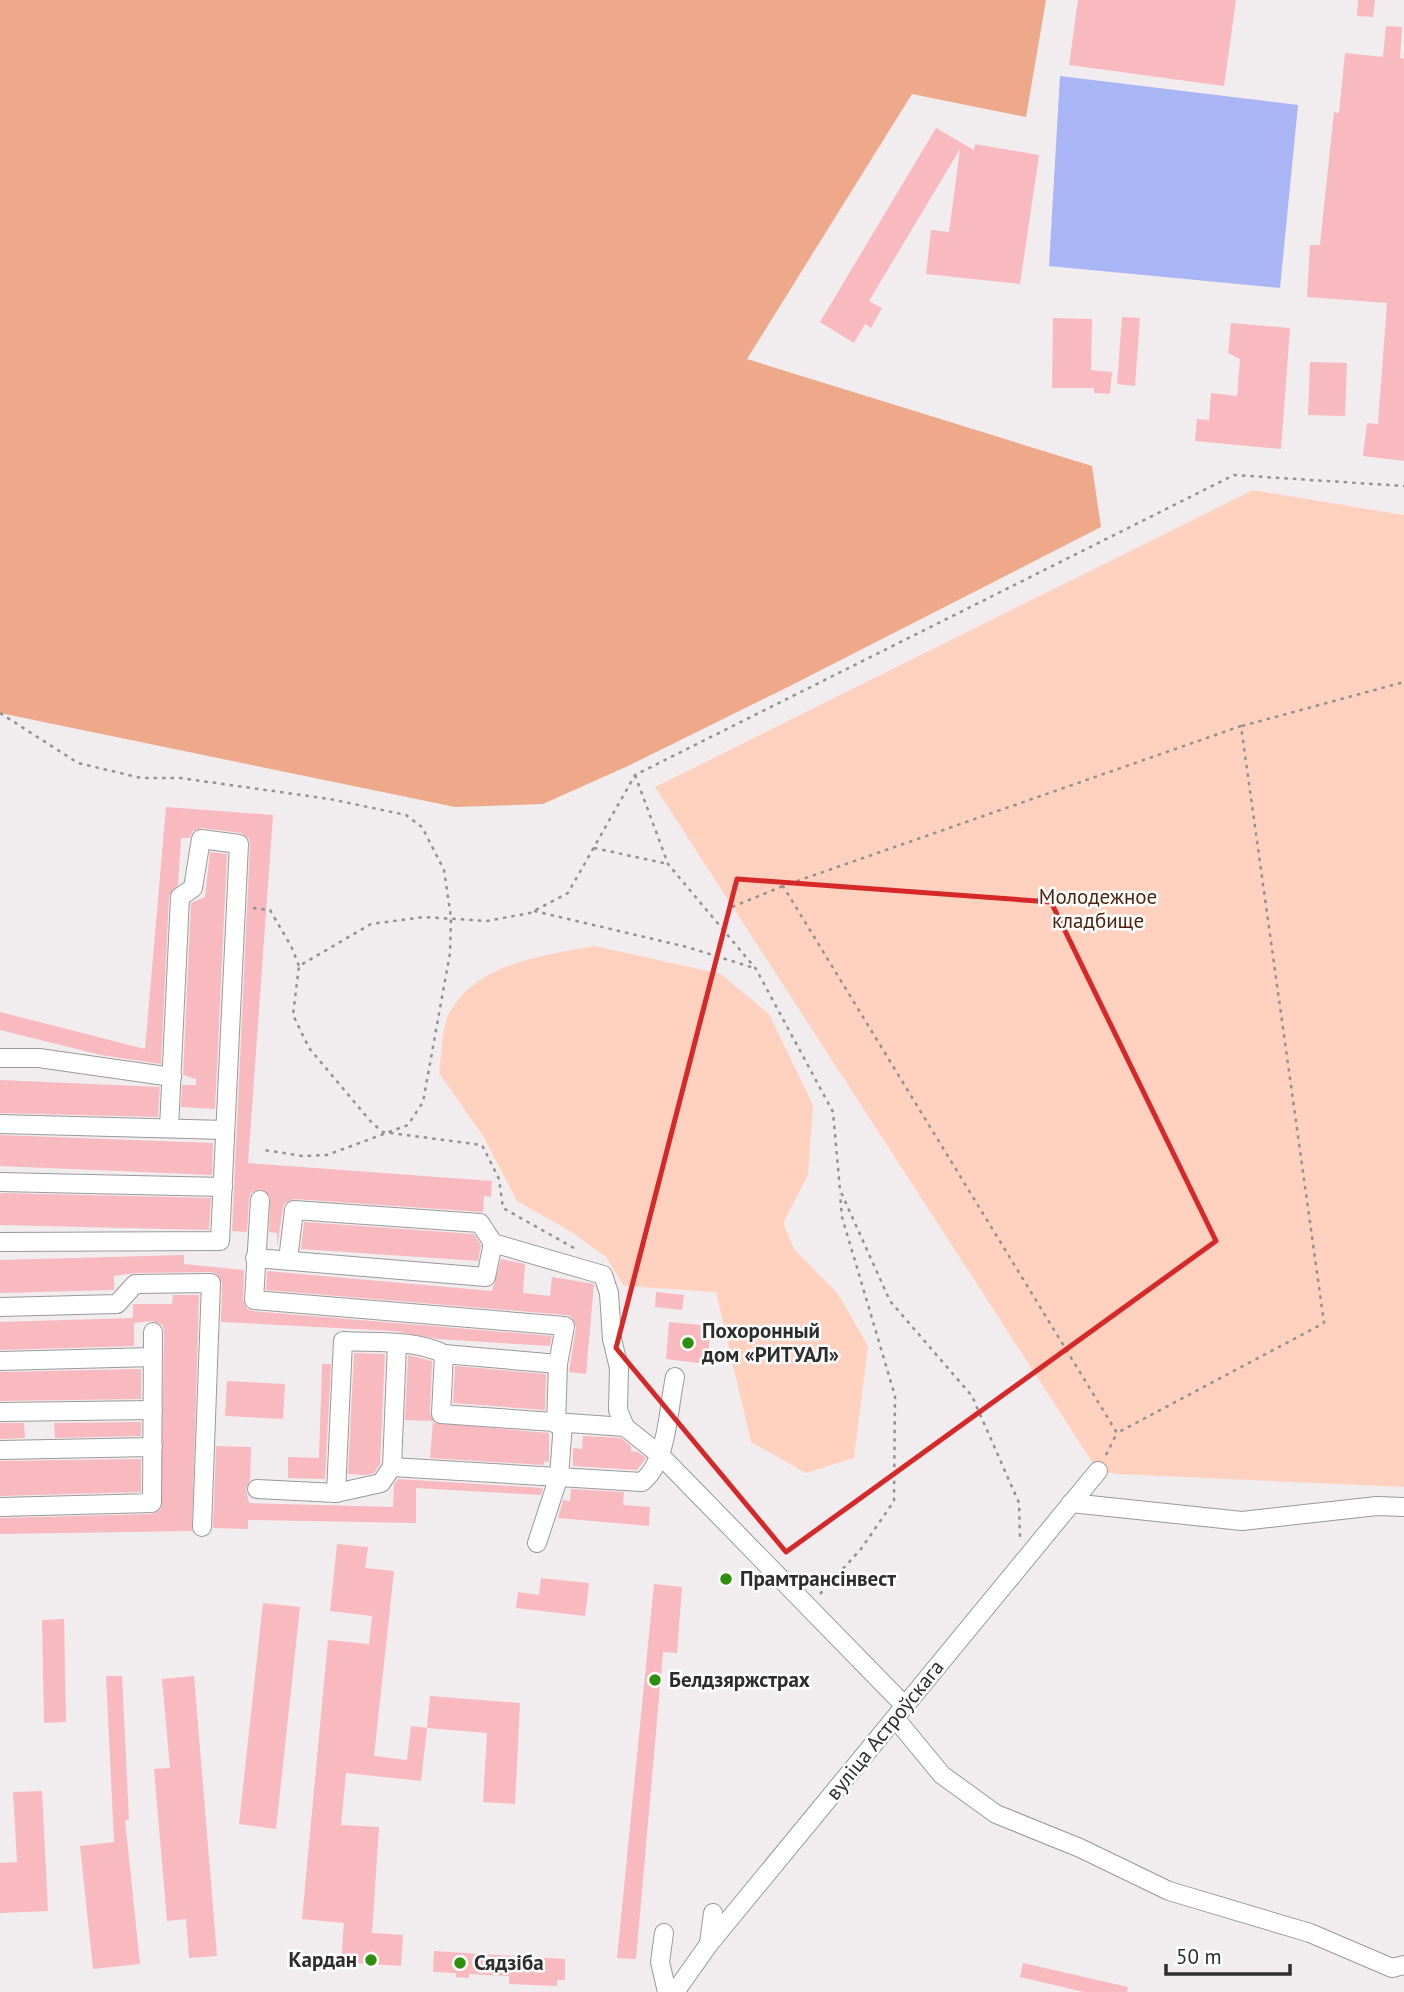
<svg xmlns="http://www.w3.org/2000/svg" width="1404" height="1992" font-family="'PT Sans',sans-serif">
  <rect width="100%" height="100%" fill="#f1edef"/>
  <!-- green -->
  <g fill="#ffd1be">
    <polygon points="1253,490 1404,515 1404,1487 1118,1474 1098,1471 655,787"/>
    <path d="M595 946 721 974 769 1014 813 1105 808 1175 783 1223 794 1249 838 1294 868 1346 854 1458 806 1473 751 1442 716 1292 624 1286 606 1257 570 1231 517 1201 483 1136 439 1073C442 1055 441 1029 449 1014 475 963 545 955 595 946Z"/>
  </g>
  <!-- forest -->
  <polygon fill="#eea98b" points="0,0 1046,0 1026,117 912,94 747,359 1092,466 1101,527 786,688 630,765 543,804 455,807 0,713"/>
  <!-- water -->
  <polygon fill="#aab5f5" points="1060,76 1298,105 1280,288 1049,266"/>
  <!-- building -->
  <g fill="#f8b9bf">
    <polygon points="1078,0 1236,0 1224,86 1069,65"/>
    <polygon points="1358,0 1375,0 1373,17 1357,16"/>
    <polygon points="1386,26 1402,27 1400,58 1404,59 1404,461 1363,456 1367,423 1378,424 1387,303 1307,297 1310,245 1320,245 1334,112 1339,113 1345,53 1383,57"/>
    <polygon points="936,128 974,150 975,144 1039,155 1020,284 926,274 931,230 949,232 960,149 869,301 882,308 871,328 865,324 854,343 820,322"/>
    <polygon points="1122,317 1140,318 1135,386 1117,384"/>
    <polygon points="1053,318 1092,319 1091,370 1112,372 1110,394 1094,393 1094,388 1052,388"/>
    <polygon points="1231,323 1290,328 1281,449 1195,441 1197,419 1209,420 1211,393 1237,396 1240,359 1228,353"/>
    <polygon points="1310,362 1347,363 1345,416 1308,415"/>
    <polygon points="166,807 273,815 248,1163 492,1181 491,1197 484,1196 483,1212 294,1199 285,1203 283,1208 277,1247 277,1233 269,1232 270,1196 260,1189 251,1193 249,1199 247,1232 232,1231 250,845 249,839 241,833 202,828 193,831 190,838 181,838 178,885 169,896 161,1064 101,1055 0,1030 0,1012 145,1049"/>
    <polygon points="210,852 227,854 215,1109 181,1107 182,1085 196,1085 196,1079 183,1075 191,903 205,897"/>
    <polygon points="0,1080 160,1087 158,1117 0,1113"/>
    <polygon points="0,1135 213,1143 212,1175 0,1166"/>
    <polygon points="0,1193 211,1198 209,1230 0,1225"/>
    <polygon points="304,1222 474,1234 481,1245 478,1261 301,1249"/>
    <polygon points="184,1255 184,1264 244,1270 243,1300 247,1309 252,1311 552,1336 550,1346 438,1339 395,1331 221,1322 222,1283 217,1274 211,1272 135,1273 114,1276 114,1290 0,1293 0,1260"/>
    <polygon points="501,1259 525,1264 523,1293 550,1296 552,1277 594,1284 586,1374 569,1372 576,1327 572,1317 567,1315 266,1290 267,1271 492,1291"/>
    <polygon points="656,1292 684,1295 682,1310 655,1307"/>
    <polygon points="173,1295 199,1295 192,1531 0,1534 0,1518 152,1514 161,1509 164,1332 163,1325 152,1321 134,1323 134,1346 0,1350 0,1322 133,1318 133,1304 172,1304"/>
    <polygon points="669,1322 711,1326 707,1364 666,1359"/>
    <polygon points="354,1353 385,1354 380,1464 374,1473 366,1475 348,1474"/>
    <polygon points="408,1355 432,1361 430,1413 434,1423 549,1433 549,1462 544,1461 544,1465 430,1458 433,1421 405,1420"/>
    <polygon points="322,1364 331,1364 325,1479 288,1478 288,1457 319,1458"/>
    <polygon points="455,1366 546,1374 545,1410 453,1403"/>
    <polygon points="141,1369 141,1399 0,1401 0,1372"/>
    <polygon points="227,1381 285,1384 283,1419 225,1416"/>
    <polygon points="141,1422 141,1436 55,1438 54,1423"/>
    <polygon points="0,1423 24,1423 25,1438 0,1439"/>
    <polygon points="583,1436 621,1438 631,1446 631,1451 638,1452 646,1458 637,1470 573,1466 573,1448 582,1449"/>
    <polygon points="216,1446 251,1447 250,1480 246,1489 249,1503 393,1507 394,1484 398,1479 543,1488 541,1495 416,1488 416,1523 248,1520 248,1529 213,1528"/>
    <polygon points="141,1459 141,1492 0,1496 0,1461"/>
    <polygon points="571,1489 624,1492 623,1505 650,1507 649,1526 558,1518 563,1500 570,1501"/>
    <polygon points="337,1544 368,1547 365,1568 394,1571 374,1756 407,1760 411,1726 427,1728 421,1781 346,1773 341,1825 379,1827 372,1933 403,1935 401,1966 341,1962 344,1923 302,1919 328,1640 369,1644 372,1616 330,1611"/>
    <polygon points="541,1578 589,1583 585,1616 516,1608 518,1592 539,1595"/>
    <polygon points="654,1584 682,1587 677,1653 663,1652 636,1959 617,1958"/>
    <polygon points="263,1603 300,1607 276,1829 239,1824"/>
    <polygon points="64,1619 66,1722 44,1723 42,1620"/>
    <polygon points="106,1676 122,1676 129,1820 125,1820 140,1964 93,1969 80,1846 114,1842"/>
    <polygon points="194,1676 217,1956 189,1958 186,1919 167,1921 154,1769 170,1768 162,1679"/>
    <polygon points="430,1696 520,1703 515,1804 483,1802 487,1733 427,1728"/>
    <polygon points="42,1791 48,1911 0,1913 0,1863 17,1862 13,1792"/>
    <polygon points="434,1951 565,1959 565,1980 557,1980 557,1986 509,1984 509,1976 469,1974 469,1978 456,1977 456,1973 433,1972"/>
    <polygon points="1023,1963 1128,1987 1127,1992 1084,1992 1020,1977"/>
  </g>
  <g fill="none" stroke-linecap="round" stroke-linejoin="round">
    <defs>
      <g id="minor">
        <polyline points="0,1058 39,1058 172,1077"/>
        <polyline points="0,1124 225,1130"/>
        <polyline points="0,1182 223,1187"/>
        <polyline points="260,1200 254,1300 565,1326 558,1364 556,1424"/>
        <polyline points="0,1242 220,1241 239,844 201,839 193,888 180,897 169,1128"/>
        <polyline points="255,1258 486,1277 493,1243"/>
        <polyline points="288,1260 294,1210 480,1223 493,1243 603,1275 609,1293 612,1339 619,1368 618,1410 625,1427"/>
        <polyline points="0,1307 117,1304 135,1284 211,1283 202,1527"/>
        <polyline points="444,1354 441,1414 625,1427 660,1455 905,1706"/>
        <polyline points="0,1361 153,1357"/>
        <polyline points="0,1412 153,1410"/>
        <polyline points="0,1450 153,1447"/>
        <path d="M392 1467 642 1482C668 1461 668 1409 675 1377"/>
        <polyline points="257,1489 336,1493 381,1483 392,1467 397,1344"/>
        <path d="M336 1493 343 1341C375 1343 414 1339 444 1354L558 1364"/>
        <polyline points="1071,1503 1242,1521 1377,1506 1404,1507"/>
        <polyline points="0,1507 152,1503 153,1332"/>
        <polyline points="537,1543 559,1476 563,1424"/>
        <polyline points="895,1718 942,1775 996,1814 1080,1848 1169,1891 1310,1933 1392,1968 1404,1965"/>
        <polyline points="664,1933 660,1962 667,1992"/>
        <polyline points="709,1944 713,1913"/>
        <polyline points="675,1992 709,1944 1098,1471"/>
      </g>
    </defs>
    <!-- minor casing -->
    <use href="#minor" stroke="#9b989a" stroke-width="20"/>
    <!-- path -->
    <g stroke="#939192" stroke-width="2.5" stroke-dasharray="3.5 5" stroke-linecap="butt">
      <polyline points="0,713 78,763 141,778 180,778 330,799 406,815 422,827 444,870 451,918 450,953 423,1102 408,1125 327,1155 303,1156 264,1150"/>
      <polyline points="1242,726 1404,682"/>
      <polyline points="635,775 668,864 756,969 833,1112 840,1190 890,1301 972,1396 1019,1503 1020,1538"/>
      <polyline points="594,848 668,864"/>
      <polyline points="732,907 783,886"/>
      <polyline points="253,908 270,910 291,946 299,966"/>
      <polyline points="534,911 687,947 754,968"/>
      <polyline points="574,1248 503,1208 499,1179 482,1145 383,1132 372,1123 309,1048 293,1015 299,966 371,924 424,917 487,921 530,913 568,893 635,775 1234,475 1404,486"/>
      <polyline points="1106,1455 1117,1433 783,886 1241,726 1324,1323 1117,1433"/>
      <polyline points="820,1594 861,1549 894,1501 895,1396 842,1217 840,1194"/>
    </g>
    <!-- minor -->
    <use href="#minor" stroke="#fff" stroke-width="18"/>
  </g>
  <!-- marked area -->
  <path fill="none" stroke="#d62828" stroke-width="5" stroke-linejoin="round" d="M737 879 1051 902 1216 1241 786 1552 616 1348Z"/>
  <!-- markers -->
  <g fill="#2e900d" stroke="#fff" stroke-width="2.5">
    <circle cx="688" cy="1343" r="7"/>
    <circle cx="726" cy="1579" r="7"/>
    <circle cx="655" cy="1680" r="7"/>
    <circle cx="371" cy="1960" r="7"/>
    <circle cx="460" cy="1963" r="7"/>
  </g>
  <g text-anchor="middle" stroke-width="5" stroke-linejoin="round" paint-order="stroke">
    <!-- park labels -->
    <g font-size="21" fill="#4e230e" stroke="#fff">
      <text x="1098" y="904">Молодежное<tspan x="1098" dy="24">кладбище</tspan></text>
    </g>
    <!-- poi labels -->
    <g font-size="21" font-weight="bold" fill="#2e2d2d" stroke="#fff" text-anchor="start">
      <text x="702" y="1338">Похоронный<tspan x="702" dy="24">дом «РИТУАЛ»</tspan></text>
      <text x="740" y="1586">Прамтрансінвест</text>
      <text x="669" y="1687">Белдзяржстрах</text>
      <text x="357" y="1967" text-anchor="end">Кардан</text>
      <text x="474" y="1970">Сядзіба</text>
    </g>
    <!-- street labels -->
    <g font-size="21" fill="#2e2d2d" stroke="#fff">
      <text transform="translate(885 1730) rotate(-51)" y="7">вуліца Астроўскага</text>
    </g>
  </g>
  <!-- scale -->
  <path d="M1166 1964v10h124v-10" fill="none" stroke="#2e2d2d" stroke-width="3.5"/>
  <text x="1176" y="1964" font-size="21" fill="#2e2d2d" stroke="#ffffff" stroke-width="5" paint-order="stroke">50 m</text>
</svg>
